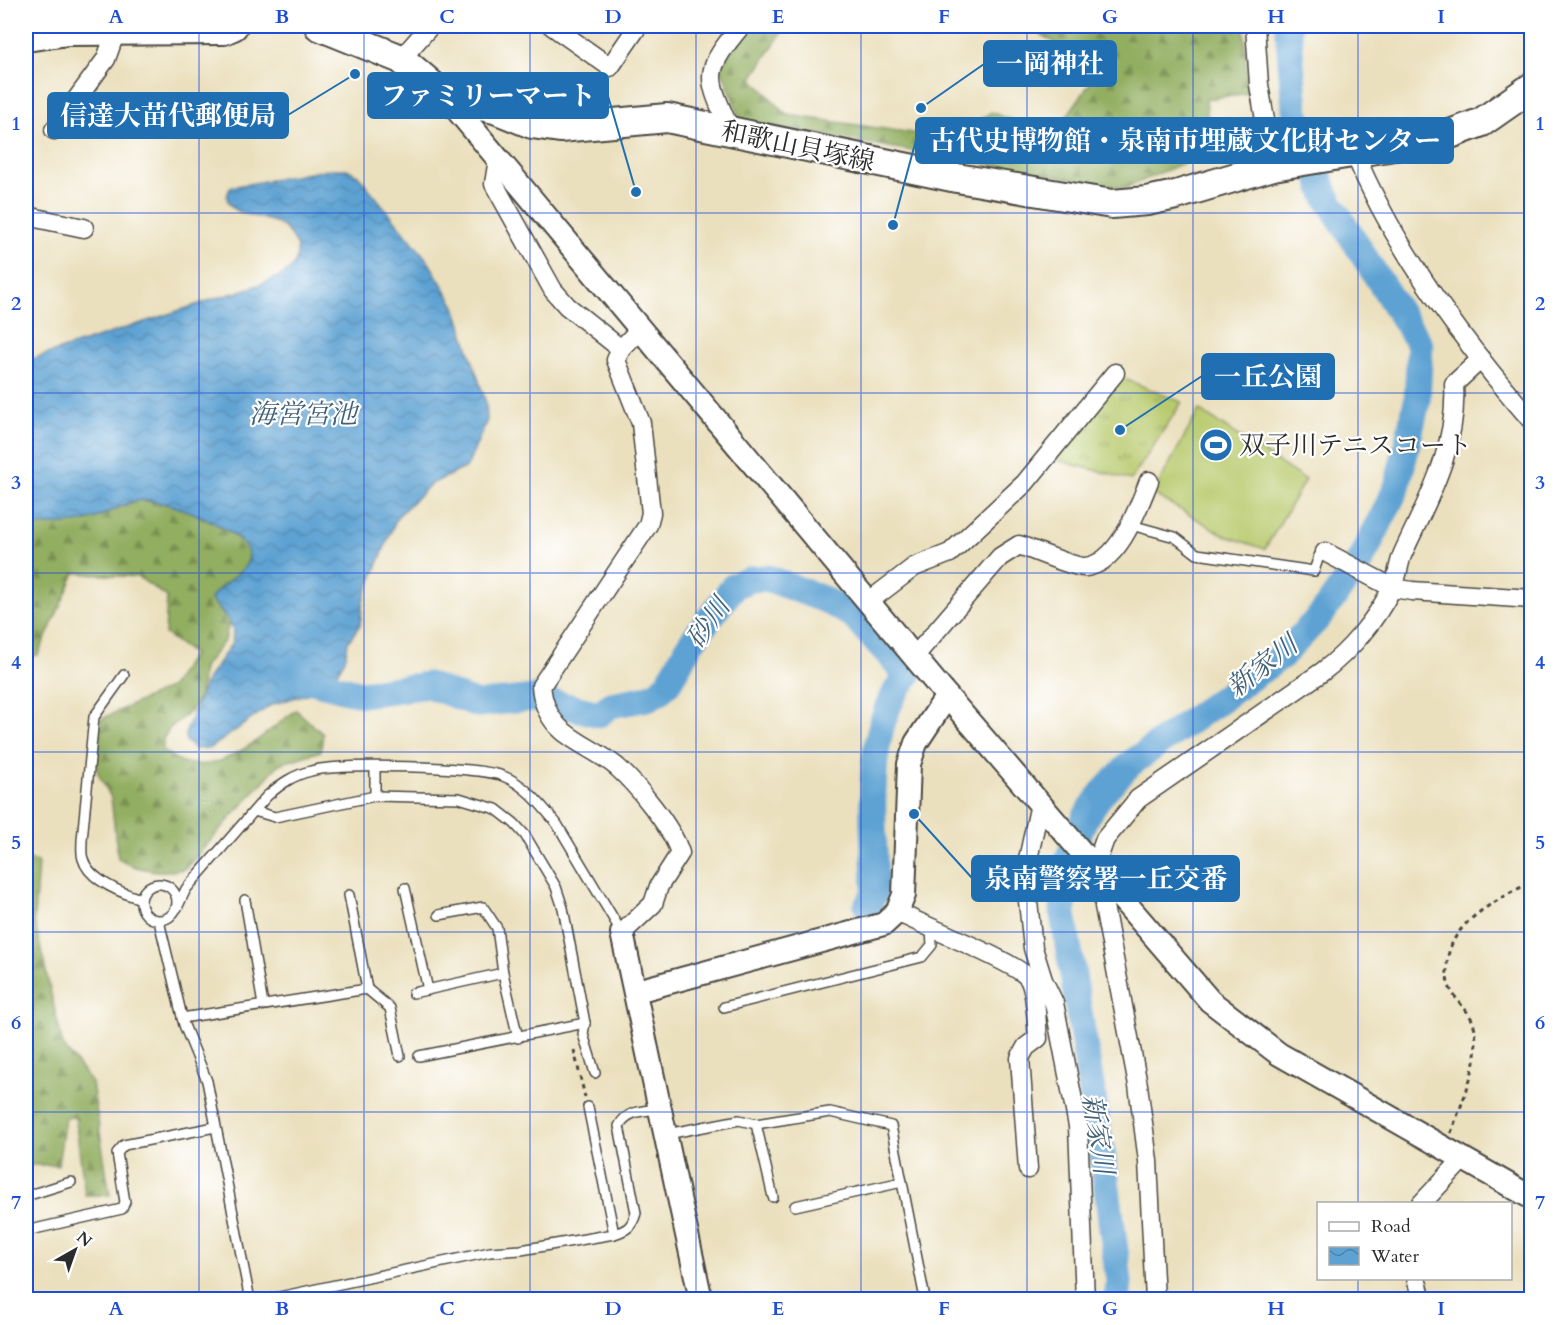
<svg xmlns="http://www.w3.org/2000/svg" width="1557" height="1325" font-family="Cardo,'Noto Serif JP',serif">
  <defs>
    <pattern id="grass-tufts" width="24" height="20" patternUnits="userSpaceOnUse" patternTransform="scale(1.5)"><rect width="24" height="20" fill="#b8ca6d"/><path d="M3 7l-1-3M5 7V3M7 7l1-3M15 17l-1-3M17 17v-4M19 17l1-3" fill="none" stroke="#96a45a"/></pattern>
    <pattern id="forest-firs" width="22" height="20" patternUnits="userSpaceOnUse" patternTransform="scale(1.5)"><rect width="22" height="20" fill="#92ae60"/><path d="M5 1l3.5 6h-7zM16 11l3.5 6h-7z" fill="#778e4f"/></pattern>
    <pattern id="water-waves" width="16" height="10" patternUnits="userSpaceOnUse" patternTransform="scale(1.5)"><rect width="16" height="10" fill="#5da2d3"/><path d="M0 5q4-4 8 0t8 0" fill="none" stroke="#4d84ab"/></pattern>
  </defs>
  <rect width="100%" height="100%" fill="#fff"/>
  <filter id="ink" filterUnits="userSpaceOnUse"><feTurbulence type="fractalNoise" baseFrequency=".0167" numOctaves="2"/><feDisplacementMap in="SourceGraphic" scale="12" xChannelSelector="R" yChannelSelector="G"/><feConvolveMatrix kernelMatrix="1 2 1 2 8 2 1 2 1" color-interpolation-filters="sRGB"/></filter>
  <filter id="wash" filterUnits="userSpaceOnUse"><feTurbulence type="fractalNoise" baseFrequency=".008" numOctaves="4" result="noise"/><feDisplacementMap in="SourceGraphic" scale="24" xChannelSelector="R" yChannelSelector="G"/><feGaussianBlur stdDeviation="1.35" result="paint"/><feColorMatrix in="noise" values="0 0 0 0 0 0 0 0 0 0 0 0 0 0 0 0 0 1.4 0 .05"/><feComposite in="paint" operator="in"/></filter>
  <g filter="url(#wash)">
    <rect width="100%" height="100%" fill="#ebe0be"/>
    <!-- grass -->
    <polygon fill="url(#grass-tufts)" stroke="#727a4c" stroke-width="1.5" points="1120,377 1182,402 1131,480 1053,459"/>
    <!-- forest -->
    <g fill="url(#forest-firs)" stroke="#5e6c46" stroke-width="1.5">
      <polygon points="752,26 782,26 784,29 752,78 787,115 955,139 991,112 1053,136 1100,69 1026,26 1244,26 1248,93 1206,99 1210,152 1125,188 741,121 720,65"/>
      <path d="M137 500C149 502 162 502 174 506 190 510 256 538 248 560 242 579 218 582 211 600L229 621 225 640 203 668 200 696 191 710 169 729 163 739V750C208 790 258 738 296 710L323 734 321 751 279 764 186 868C165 875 137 870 118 859L111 798 97 771 101 719 171 687 193 654 165 634 167 597 138 577 75 573 38 655 26 657V528L45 524 88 520Z"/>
      <polygon points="26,859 38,862 34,919 63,1046 92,1083 110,1195 85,1195 75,1117 65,1118 58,1165 26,1165"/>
    </g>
    <!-- pitch -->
    <polygon fill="#b8ca6d" stroke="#727a4c" stroke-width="1.5" points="1199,410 1305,480 1265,549 1226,536 1153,494"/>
    <!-- water -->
    <path fill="url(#water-waves)" stroke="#44667f" stroke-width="1.5" d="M332 169H347L358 175 428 261 455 306 486 403 487 420 467 467 431 484 397 517 363 601 360 625 348 642 345 659 336 675 316 691 271 705 211 748 194 749 186 741 185 734 206 681 232 643 233 632 229 621 211 599C217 584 250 572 249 556 247 529 160 495 135 501 119 505 105 516 89 520 69 526 46 523 26 528V361C86 341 147 321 208 301 229 294 273 283 289 270 296 265 299 253 296 245 293 237 284 225 275 222 261 216 214 214 231 187Z"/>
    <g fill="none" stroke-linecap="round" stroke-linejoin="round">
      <!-- river -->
      <g stroke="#5da2d3" stroke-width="27">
        <path d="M289 675 362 694 428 685 477 704 534 698 599 714 611 705 648 698 659 692 669 682 690 644 734 586 751 579 767 578 823 599 852 615 908 675C860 728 875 826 875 893L867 906"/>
        <polyline points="1117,1300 1119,1282 1104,1165 1063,914 1065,866 1086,816 1102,793 1130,764 1283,655 1321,615 1361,560 1397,487 1417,401 1420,345 1326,196 1295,109 1288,26"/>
      </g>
    </g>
  </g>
  <g filter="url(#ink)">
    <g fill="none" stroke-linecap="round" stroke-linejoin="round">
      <defs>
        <g id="service">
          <polyline points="1131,525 1175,537 1197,554 1314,571 1319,556 1325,552"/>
          <path d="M124 675 94 717 82 840C82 846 81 854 83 859 89 880 122 893 141 899"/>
          <polyline points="375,796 375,768"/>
          <polyline points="254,811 275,817 375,796 459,798 496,809 514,823 525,835 556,887 563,908 585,1023 583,1034 595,1073"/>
          <circle cx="159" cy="902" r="18"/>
          <polyline points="405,888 428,990"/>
          <polyline points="245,900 263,1005"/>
          <path d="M177 908 186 889 267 796C281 784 293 775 311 771 338 763 477 766 503 776 525 784 543 807 557 824L622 933"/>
          <polyline points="439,915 483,907 497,928 503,973 518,1038"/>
          <polyline points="159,921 184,1025 207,1081 250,1300"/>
          <polyline points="367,989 390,1008 400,1056"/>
          <polyline points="413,993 503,973"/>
          <polyline points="724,1007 922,957 932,945 931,930"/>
          <polyline points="182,1018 367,989 349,895"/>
          <polyline points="419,1056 585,1023"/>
          <polyline points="756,1124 830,1112 891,1126 925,1299"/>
          <polyline points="667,1134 739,1120 756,1124 773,1197"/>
          <polyline points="26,1196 71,1182"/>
          <polyline points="795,1206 902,1182"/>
          <polyline points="26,1231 122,1209 125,1202 117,1153 124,1145 215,1127"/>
          <path d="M614 1234C627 1230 632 1227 636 1213L619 1126C627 1110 644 1111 659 1109"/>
          <polyline points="265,1300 490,1252 521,1250 614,1234 588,1107"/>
        </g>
        <g id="minor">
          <polyline points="552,26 610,67 638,26"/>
          <polyline points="1255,26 1259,85 1273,166"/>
          <polyline points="401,59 430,26"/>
          <polyline points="54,130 106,59 116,31"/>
          <path d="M731 132C707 76 701 74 741 26"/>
          <path d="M1354 152C1395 250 1462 341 1532 421"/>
          <polyline points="498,159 494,184 553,290 567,306 621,349"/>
          <polyline points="26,216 84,228"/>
          <polyline points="1325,552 1393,588 1412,591 1532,599"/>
          <polyline points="868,602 914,567 950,553 1025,483 1115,373"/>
          <path d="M914 657 1000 557 1019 545C1031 549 1075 568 1085 567 1119 564 1138 508 1149 481"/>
          <polyline points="1040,804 1025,873 1033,948 1043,980 1054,1003 1078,1126 1085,1300"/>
          <path d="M1095 867 1105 839 1138 799 1322 672C1350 651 1376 620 1392 588 1398 578 1398 564 1403 553 1428 499 1458 447 1454 384L1481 359"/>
          <polyline points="1110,884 1104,906 1138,1085 1148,1161 1155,1300"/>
          <path d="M897 912C920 924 1020 964 1029 979 1037 994 1036 1021 1038 1038L1026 1047 1020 1058 1028 1169"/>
          <path d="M622 933 653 904 659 886 680 853C672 827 637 785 617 767 584 740 546 737 541 686L648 525 651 513 641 423 616 360 621 349 639 330"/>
          <polyline points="1421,1204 1463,1159"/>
          <polyline points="1416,1278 1422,1300"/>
        </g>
        <g id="tertiary">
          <polyline points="448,99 947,696 1210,1001 1279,1054 1532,1198"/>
          <polyline points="622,933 701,1300"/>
          <polyline points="637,991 884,924 897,912 904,895 909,764 916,743 947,696"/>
        </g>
        <g id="primary">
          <polyline points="319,26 401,59 448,99 495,109 532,124 560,128 667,118 957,178 1112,204 1147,201 1176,195 1273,166 1437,139 1482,122 1532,87"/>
          <polyline points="26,37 68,31 224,30 233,26"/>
        </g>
      </defs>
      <!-- service casing -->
      <use href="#service" stroke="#484641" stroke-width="12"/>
      <!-- minor casing -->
      <use href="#minor" stroke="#484641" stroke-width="21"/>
      <!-- tertiary casing -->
      <use href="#tertiary" stroke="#484641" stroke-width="26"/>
      <!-- primary casing -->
      <use href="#primary" stroke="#484641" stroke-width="32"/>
      <!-- path -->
      <g stroke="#484641" stroke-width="3" stroke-dasharray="4.5 4.5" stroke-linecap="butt">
        <polyline points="574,1050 585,1097"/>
        <path d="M1451 1133C1462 1101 1480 1065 1475 1030 1472 1011 1457 1004 1450 988 1446 980 1447 973 1447 965 1449 920 1498 901 1532 881"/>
      </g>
      <!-- service -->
      <use href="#service" stroke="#fff" stroke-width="9"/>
      <!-- minor -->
      <use href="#minor" stroke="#fff" stroke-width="18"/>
      <!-- tertiary -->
      <use href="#tertiary" stroke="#fff" stroke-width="22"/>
      <!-- primary -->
      <use href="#primary" stroke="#fff" stroke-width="28"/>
    </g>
  </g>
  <!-- grid -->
  <path fill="none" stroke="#1d4ed8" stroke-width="1.5" stroke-opacity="0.55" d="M199 26V1300M364 26V1300M530 26V1300M696 26V1300M861 26V1300M1027 26V1300M1193 26V1300M1358 26V1204M26 213H1532M26 393H1532M26 573H1532M26 752H1532M26 932H1532M26 1112H1532M1358 1278V1300"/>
  <!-- icons -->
  <defs>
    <symbol id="stadium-disc" viewBox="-11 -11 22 22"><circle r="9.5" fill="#1f6fb2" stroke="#fff"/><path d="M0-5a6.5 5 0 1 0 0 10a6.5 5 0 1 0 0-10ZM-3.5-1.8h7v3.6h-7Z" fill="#fff"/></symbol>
  </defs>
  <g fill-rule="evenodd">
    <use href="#stadium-disc" x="1197" y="426" width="38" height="38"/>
  </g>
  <g text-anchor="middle" stroke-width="4.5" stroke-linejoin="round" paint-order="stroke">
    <!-- street labels -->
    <g font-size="26" fill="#2b2b2b" stroke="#fff">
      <text transform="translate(798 146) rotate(12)" y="9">和歌山貝塚線</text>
    </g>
    <!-- poi labels -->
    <g font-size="26" fill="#2b2b2b" stroke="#fff" text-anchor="start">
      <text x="1239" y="454">双子川テニスコート</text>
    </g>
    <!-- water labels -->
    <g font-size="27" font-style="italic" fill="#426177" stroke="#fff">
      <text x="303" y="423">海営宮池</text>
      <text transform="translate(708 623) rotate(-55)" y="9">砂川</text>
      <text transform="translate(1262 666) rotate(-38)" y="9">新家川</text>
      <text transform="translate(1098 1134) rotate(81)" y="9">新家川</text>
    </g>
  </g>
  <!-- callouts -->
  <path fill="none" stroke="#1f6fb2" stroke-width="2" d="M921 108L984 64M636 192L608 96M355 74L288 115M893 225L916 140M1120 430L1202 376M914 814L972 878"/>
  <g fill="#1f6fb2" stroke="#fff" stroke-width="2">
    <circle cx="921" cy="108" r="6"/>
    <circle cx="636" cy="192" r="6"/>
    <circle cx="355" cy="74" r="6"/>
    <circle cx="893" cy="225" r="6"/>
    <circle cx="1120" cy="430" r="6"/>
    <circle cx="914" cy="814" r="6"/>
  </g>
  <g fill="#1f6fb2" stroke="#1f6fb2" stroke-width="2">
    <rect x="984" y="41" width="132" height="45" rx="6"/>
    <rect x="368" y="73" width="240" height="45" rx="6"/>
    <rect x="48" y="93" width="240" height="45" rx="6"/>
    <rect x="916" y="118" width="537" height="45" rx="6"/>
    <rect x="1202" y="354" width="132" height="45" rx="6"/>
    <rect x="972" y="856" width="267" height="45" rx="6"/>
  </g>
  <g font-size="27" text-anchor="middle" font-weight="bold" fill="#fff">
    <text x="1050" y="73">一岡神社</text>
    <text x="488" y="105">ファミリーマート</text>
    <text x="168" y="125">信達大苗代郵便局</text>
    <text x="1185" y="150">古代史博物館・泉南市埋蔵文化財センター</text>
    <text x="1268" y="386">一丘公園</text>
    <text x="1106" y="888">泉南警察署一丘交番</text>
  </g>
  <!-- margin -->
  <rect width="1557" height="1325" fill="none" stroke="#fff" stroke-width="66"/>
  <!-- legend -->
  <rect x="1317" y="1202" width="195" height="78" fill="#ffffff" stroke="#aaaaaa" stroke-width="1.5"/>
  <rect x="1329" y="1222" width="30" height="9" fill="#ffffff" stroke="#aaaaaa" stroke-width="1.5"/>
  <text x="1371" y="1232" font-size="18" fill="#2b2b2b">Road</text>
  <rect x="1329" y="1247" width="30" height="18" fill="url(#water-waves)" stroke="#aaaaaa" stroke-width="1.5"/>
  <text x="1371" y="1262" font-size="18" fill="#2b2b2b">Water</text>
  <!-- north arrow -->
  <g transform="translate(75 1250) rotate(40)" stroke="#ffffff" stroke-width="4.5" paint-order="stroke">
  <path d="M0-4.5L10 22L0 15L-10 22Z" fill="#2b2b2b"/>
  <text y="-9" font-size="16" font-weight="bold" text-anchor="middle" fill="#2b2b2b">N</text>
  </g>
  <rect x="33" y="33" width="1491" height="1259" fill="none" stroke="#1d4ed8" stroke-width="2"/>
  <g font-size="20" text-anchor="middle" font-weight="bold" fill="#1d4ed8">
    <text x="116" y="23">A</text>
    <text x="282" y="23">B</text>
    <text x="447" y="23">C</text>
    <text x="613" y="23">D</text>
    <text x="778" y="23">E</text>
    <text x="944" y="23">F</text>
    <text x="1110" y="23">G</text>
    <text x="1276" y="23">H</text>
    <text x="1441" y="23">I</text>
    <text x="16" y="130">1</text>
    <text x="1540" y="130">1</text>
    <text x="16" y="310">2</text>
    <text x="1540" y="310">2</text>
    <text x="16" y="489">3</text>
    <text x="1540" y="489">3</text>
    <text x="16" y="669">4</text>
    <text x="1540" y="669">4</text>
    <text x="16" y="849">5</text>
    <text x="1540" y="849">5</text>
    <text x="16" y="1029">6</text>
    <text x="1540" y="1029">6</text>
    <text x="16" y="1209">7</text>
    <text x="1540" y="1209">7</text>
    <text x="116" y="1315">A</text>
    <text x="282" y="1315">B</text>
    <text x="447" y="1315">C</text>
    <text x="613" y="1315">D</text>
    <text x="778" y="1315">E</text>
    <text x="944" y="1315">F</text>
    <text x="1110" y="1315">G</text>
    <text x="1276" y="1315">H</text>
    <text x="1441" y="1315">I</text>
  </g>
</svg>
